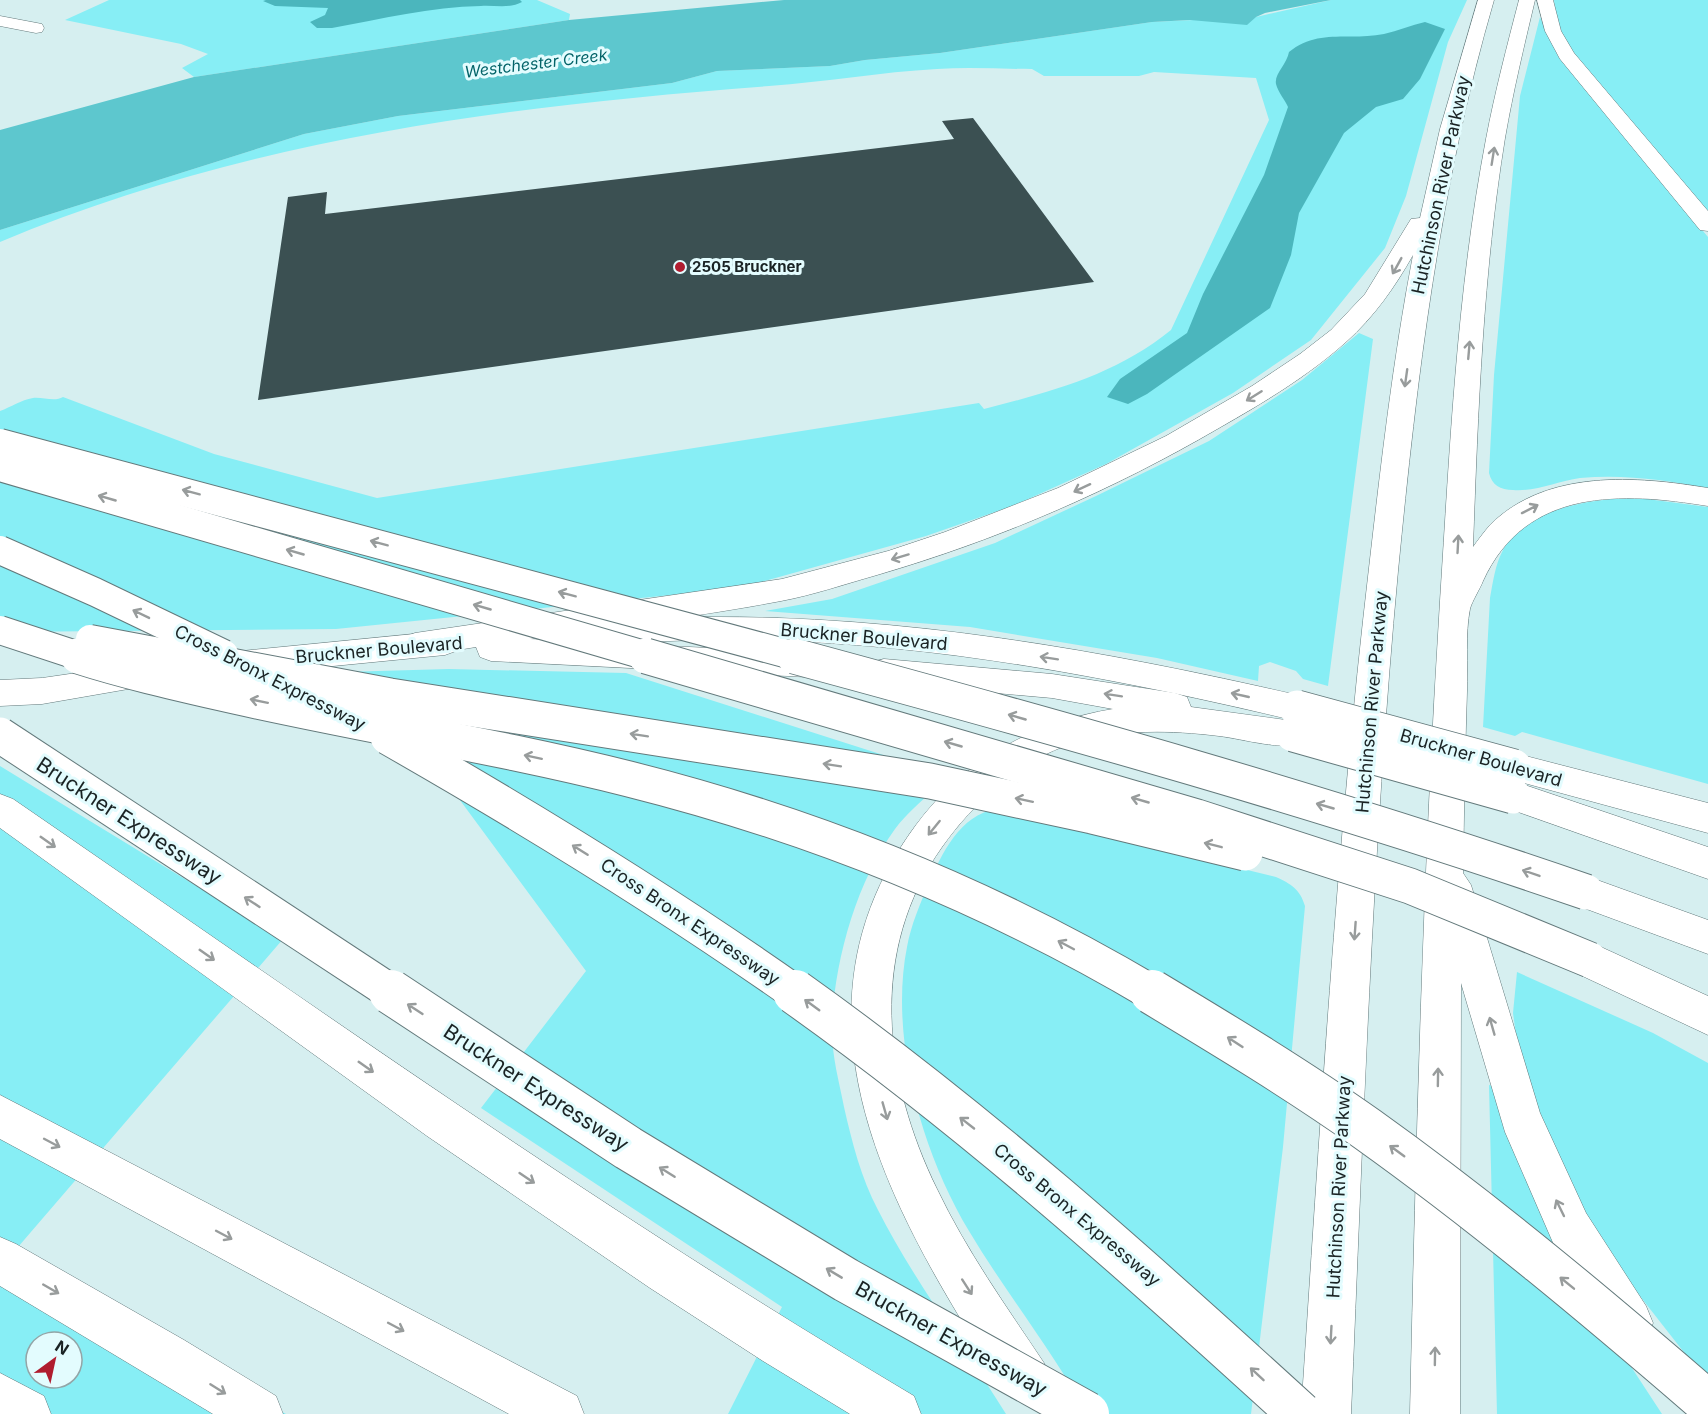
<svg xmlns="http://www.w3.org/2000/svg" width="1708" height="1414" font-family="Inter,sans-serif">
  <rect width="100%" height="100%" fill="#d6eff0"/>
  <!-- green -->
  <g fill="#87eef5" fill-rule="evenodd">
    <polygon points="109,0 537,0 570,14 569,20 194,77 182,68 208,54 181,44 65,20"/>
    <path d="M1331 0H1467L1448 42 1406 196 1385 248 1311 340 1233 393 1106 464 1015 505 926 536 740 588 336 629 0 632V411C11 407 21 400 33 398 43 397 55 402 63 397L214 454 377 498 979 403 984 409C1050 392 1116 375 1171 330L1269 120 1256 78 1154 72 1139 76H1044L1032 69C1001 69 969 67 937 69 881 72 825 82 769 86 505 106 247 139 0 242V230L304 134 398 116 672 83 717 71 830 66 865 60 940 53 1152 22 1256 17Z"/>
    <path d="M1554 0H1708V213L1571 50C1562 35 1555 19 1554 0Z"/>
    <path d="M1540 17 1558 56 1708 237V488C1665 480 1624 474 1580 478 1558 481 1535 492 1513 490 1500 490 1492 485 1489 473L1494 375 1520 96Z"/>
    <polygon points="1359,333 1373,339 1328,686 1303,679 1296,671 1270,662 1259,666 1258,681 1157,658 970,627 765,611 832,599 995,543 1096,496 1209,441 1302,380"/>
    <path d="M1639 498 1708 507V784L1522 732 1515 736 1483 727 1490 598C1493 582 1495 565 1503 550 1525 507 1596 498 1639 498Z"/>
    <path d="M449 669 626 673 924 768 933 790C920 803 906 814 895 829 856 882 833 965 832 1030 832 1057 839 1081 844 1107 852 1142 861 1178 878 1210 914 1281 964 1346 1006 1414H728L782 1307 481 1108 586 971 378 689 236 675Z"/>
    <path d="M0 766 283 939 12 1254 286 1414H0ZM36 1342H72V1378H36Z"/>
    <path d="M996 809 1276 877C1291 884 1300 889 1305 906L1283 1147 1251 1414H1087C1052 1350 1006 1293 969 1231 922 1153 889 1038 907 947 911 925 920 904 929 883 942 853 960 815 996 809Z"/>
    <polygon points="1517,972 1653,1033 1708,1063 1708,1383 1614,1263 1550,1151 1516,1035 1513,1013"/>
    <polygon points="1489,1085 1493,1086 1611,1336 1662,1414 1497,1414"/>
  </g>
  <!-- forest -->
  <g fill="#4bb6bd">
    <path d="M266 0H520L522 2C510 9 494 5 481 6 431 7 381 19 332 28H317L310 22 325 15 328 8 275 6 263 1Z"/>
    <path d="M1425 22 1445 29 1420 79 1403 99 1376 107 1344 133 1299 213 1291 255 1270 308 1147 394 1128 404 1107 397 1120 379 1187 333 1203 294 1264 175 1288 107C1285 100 1278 92 1276 84 1274 74 1287 64 1289 52 1318 28 1351 41 1384 34 1398 31 1411 25 1425 22Z"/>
  </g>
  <!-- water -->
  <polygon fill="#5dc7ce" points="784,0 1331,0 1265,13 1256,17 1247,25 1190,20 1152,22 940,53 865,60 830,66 717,71 672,83 398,116 304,134 0,230 0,130 194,77 569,20"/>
  <!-- building -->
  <polygon fill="#3b5052" points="973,118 1094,282 258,400 288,197 327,192 325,214 954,139 942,121"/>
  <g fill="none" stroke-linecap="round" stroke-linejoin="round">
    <defs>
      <polygon id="minor" points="0,16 42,24 44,28 42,32 36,33 0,26"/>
      <g id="major">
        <path d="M702 617C903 615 1102 650 1297 695L1309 699 1314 708 1309 717 1297 721C1119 679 937 643 753 640 692 639 632 642 571 647L560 643 555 635 560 627 571 623Z"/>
        <polygon points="445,631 456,635 461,643 456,651 445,655 242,675 231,672 226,663 231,654 242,651"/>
        <polygon points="146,663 157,666 162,675 157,684 42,704 0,706 0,680 42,678"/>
      </g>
      <g id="highway">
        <path d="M1478 0H1494C1439 188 1417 377 1398 571 1372 851 1363 1133 1351 1414H1301C1320 1132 1336 849 1369 568 1381 464 1393 359 1413 255 1395 287 1374 317 1346 342 1308 376 1263 403 1219 428 1111 491 997 540 877 575 845 584 813 595 781 601 698 617 614 626 530 639L808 653 819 656 824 665 819 674 808 677 491 661 480 657 476 647 415 657 404 653 399 645 404 637 415 633 782 579 888 551 945 532 1058 488 1166 436 1252 386 1300 354 1331 330 1365 294 1411 219 1420 218 1440 129Z"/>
        <path d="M1519 0H1535C1524 46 1513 92 1505 138 1483 273 1478 410 1473 547 1478 540 1484 532 1490 525 1546 469 1637 476 1708 488V506C1622 492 1526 487 1483 581 1480 589 1472 601 1470 609 1465 633 1468 666 1467 691 1465 751 1464 812 1463 873L1471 885 1540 1113 1586 1213 1646 1306 1653 1323 1646 1340 1629 1347 1612 1340 1554 1245 1505 1132 1461 983 1460 1414H1410C1416 1143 1423 871 1440 601 1450 446 1457 291 1486 139 1495 92 1507 46 1519 0Z"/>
        <polygon points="1537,0 1553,0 1561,31 1574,53 1708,211 1708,231 1700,230 1560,59 1545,31"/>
        <path d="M884 659 1052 674 1175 693 1187 697 1191 707 1293 721 1305 725 1310 734 1305 743C1282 751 1244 739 1219 736 1171 730 1120 729 1074 743 1021 759 973 803 942 847 868 951 883 1079 937 1189 966 1250 1006 1306 1044 1363L1051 1380 1044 1397 1027 1404 1010 1397C898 1224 772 1020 916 825 964 760 1034 722 1113 709L1052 698 884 683 873 680 868 671 873 662Z"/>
        <polygon points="1514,753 1708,803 1708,833 1502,777 1497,767 1502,757"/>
        <polygon points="1513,781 1708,847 1708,879 1501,806 1495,796 1501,786"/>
        <path d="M0 794 13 799C310 1003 603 1212 914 1396L921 1414H850L763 1361 650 1288 427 1136 0 828Z"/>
        <polygon points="1586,876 1708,920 1708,954 1573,904 1567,892 1573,880"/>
        <polygon points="1590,942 1708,996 1708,1035 1576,973 1571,960 1576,947"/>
        <polygon points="0,1095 577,1396 584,1414 509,1414 0,1139"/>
        <polygon points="0,1237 16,1244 184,1340 276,1396 283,1414 213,1414 0,1286"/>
        <polygon points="0,1373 44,1396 51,1414 0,1414"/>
      </g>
    </defs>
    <!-- minor casing -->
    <use href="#minor" stroke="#63797b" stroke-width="1"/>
    <!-- major casing -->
    <use href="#major" stroke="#63797b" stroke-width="1"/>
    <!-- highway casing -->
    <use href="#highway" stroke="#63797b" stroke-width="1"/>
    <!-- minor -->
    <use href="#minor" fill="#fff" fill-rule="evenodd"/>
    <!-- major -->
    <use href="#major" fill="#fff" fill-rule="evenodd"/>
    <!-- highway -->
    <use href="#highway" fill="#fff" fill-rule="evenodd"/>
    <defs>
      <polyline id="major-bridge" points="1297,708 1514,767"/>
      <g id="highway-bridge-far2">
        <polyline points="0,443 799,657"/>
        <polyline points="0,467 651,657"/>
        <polyline points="0,550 95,592 224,654"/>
        <polyline points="0,630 82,657"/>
        <polyline points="90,639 186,657"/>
      </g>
      <g id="highway-bridge-far1">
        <path d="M78 656C125 671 173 682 221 693 356 724 494 745 629 779 812 825 991 897 1154 994"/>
        <polyline points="178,656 390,696 930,781 1092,816 1245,853"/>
        <polyline points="646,656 1197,817 1410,886 1590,960"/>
        <path d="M794 656C1060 728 1325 802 1586 892"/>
        <polyline points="1293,734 1513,796"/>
        <polyline points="0,735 394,994"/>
        <path d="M388 737C528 817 665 901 797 994"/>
      </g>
      <g id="highway-bridge">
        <polyline points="391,992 628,1148 846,1280 1087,1414"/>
        <path d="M795 992C974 1119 1138 1266 1300 1414"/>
        <path d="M1152 992C1225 1036 1298 1080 1367 1129 1486 1214 1598 1308 1708 1403"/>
      </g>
    </defs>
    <!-- major-bridge casing -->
    <use href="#major-bridge" stroke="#63797b" stroke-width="37" stroke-linecap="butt"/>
    <!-- highway-bridge-far2 casing -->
    <use href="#highway-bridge-far2" stroke="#63797b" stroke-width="30" stroke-linecap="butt"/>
    <!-- highway-bridge-far1 casing -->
    <use href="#highway-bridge-far1" stroke="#63797b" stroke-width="37" stroke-linecap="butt"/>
    <!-- highway-bridge casing -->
    <use href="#highway-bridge" stroke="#63797b" stroke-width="46" stroke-linecap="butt"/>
    <!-- major-bridge -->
    <use href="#major-bridge" stroke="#fff" stroke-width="35"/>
    <!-- highway-bridge-far2 -->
    <use href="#highway-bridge-far2" stroke="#fff" stroke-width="28"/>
    <!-- highway-bridge-far1 -->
    <use href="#highway-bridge-far1" stroke="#fff" stroke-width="35"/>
    <!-- highway-bridge -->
    <use href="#highway-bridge" stroke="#fff" stroke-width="44"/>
  </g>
  <!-- one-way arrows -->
  <defs><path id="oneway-shaft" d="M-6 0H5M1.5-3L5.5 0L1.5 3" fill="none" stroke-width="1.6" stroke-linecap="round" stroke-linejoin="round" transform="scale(1.5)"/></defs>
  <g stroke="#989c9c">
    <use href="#oneway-shaft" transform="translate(1493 156) rotate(-81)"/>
    <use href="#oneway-shaft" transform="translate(1397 266) rotate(119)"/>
    <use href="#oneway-shaft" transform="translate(1469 350) rotate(-85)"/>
    <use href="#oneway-shaft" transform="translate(1406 378) rotate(98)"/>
    <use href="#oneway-shaft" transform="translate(1254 396) rotate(148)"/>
    <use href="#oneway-shaft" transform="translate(1082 488) rotate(155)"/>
    <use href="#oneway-shaft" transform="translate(191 492) rotate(-165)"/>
    <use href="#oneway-shaft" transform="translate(107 498) rotate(-164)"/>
    <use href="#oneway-shaft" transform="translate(1530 509) rotate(-27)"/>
    <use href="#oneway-shaft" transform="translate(379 543) rotate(-165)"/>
    <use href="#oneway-shaft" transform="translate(1458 544) rotate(-87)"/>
    <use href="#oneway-shaft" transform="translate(295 552) rotate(-164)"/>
    <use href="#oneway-shaft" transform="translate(900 557) rotate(163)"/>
    <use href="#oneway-shaft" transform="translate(567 594) rotate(-165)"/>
    <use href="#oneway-shaft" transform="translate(482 607) rotate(-164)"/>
    <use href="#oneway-shaft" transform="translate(141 614) rotate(-154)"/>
    <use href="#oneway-shaft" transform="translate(1049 658) rotate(-171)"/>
    <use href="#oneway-shaft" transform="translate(1113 695) rotate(-171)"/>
    <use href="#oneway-shaft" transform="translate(1240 695) rotate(-167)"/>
    <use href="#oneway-shaft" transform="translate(259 701) rotate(-168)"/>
    <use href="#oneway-shaft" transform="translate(1017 717) rotate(-164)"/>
    <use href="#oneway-shaft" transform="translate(639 735) rotate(-171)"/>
    <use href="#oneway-shaft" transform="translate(953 744) rotate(-164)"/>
    <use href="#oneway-shaft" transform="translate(533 757) rotate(-168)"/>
    <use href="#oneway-shaft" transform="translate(832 765) rotate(-171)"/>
    <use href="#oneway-shaft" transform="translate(1024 800) rotate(-168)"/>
    <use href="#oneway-shaft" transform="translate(1140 800) rotate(-164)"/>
    <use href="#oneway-shaft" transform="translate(1325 806) rotate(-164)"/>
    <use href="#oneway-shaft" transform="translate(934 828) rotate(129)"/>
    <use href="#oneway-shaft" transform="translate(48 842) rotate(35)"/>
    <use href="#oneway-shaft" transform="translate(1213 845) rotate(-166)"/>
    <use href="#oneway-shaft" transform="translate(580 850) rotate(-148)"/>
    <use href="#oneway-shaft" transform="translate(1531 873) rotate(-161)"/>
    <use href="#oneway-shaft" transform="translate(252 902) rotate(-147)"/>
    <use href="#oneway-shaft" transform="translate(1355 931) rotate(94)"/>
    <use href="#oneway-shaft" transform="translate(1066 945) rotate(-152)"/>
    <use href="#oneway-shaft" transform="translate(207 955) rotate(35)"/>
    <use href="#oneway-shaft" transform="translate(812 1005) rotate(-144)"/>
    <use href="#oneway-shaft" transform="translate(415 1009) rotate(-147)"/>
    <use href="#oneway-shaft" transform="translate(1492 1026) rotate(-106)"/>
    <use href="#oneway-shaft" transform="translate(1235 1042) rotate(-147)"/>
    <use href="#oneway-shaft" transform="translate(366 1067) rotate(35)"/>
    <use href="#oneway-shaft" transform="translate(1438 1077) rotate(-89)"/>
    <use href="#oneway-shaft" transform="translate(885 1111) rotate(74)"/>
    <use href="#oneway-shaft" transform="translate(967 1123) rotate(-142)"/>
    <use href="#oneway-shaft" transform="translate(52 1143) rotate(28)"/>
    <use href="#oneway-shaft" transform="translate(1397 1151) rotate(-144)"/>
    <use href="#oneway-shaft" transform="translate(667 1172) rotate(-148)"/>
    <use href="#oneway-shaft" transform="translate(527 1178) rotate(34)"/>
    <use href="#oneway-shaft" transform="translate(1560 1208) rotate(-116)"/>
    <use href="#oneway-shaft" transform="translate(224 1235) rotate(28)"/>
    <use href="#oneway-shaft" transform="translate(834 1273) rotate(-149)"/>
    <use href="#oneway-shaft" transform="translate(1567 1283) rotate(-141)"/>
    <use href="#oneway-shaft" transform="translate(967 1287) rotate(57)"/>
    <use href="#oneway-shaft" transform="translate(51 1289) rotate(30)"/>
    <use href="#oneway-shaft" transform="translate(396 1327) rotate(28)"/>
    <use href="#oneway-shaft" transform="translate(1331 1335) rotate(93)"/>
    <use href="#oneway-shaft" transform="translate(1435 1356) rotate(-89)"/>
    <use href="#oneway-shaft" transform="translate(1257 1374) rotate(-137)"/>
    <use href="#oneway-shaft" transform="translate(218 1389) rotate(32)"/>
  </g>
  <!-- markers -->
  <circle fill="#b01d2f" stroke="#e3fcfe" stroke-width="2" cx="680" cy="267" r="6"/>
  <g text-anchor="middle" stroke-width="6" stroke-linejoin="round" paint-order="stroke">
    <!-- far-poi labels -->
    <g font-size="15" font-weight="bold" fill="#1a2324" stroke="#e3fcfe" text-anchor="start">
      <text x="692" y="272">2505 Bruckner</text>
    </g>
    <!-- far-water labels -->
    <g font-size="16" font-style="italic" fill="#026368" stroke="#e3fcfe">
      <text transform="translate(536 63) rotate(-7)" y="6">Westchester Creek</text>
    </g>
    <!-- street labels -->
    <g font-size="18" fill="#1a2324" stroke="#e3fcfe">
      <text transform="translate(1441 185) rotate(-78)" y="6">Hutchinson River Parkway</text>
      <text transform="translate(864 637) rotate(5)" y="6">Bruckner Boulevard</text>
      <text transform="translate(379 650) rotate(-5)" y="6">Bruckner Boulevard</text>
      <text transform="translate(270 678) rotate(27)" y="6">Cross Bronx Expressway</text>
      <text transform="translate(1372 702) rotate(-85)" y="6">Hutchinson River Parkway</text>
      <text transform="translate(1481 758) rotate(16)" y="6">Bruckner Boulevard</text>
      <text transform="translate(690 922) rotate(34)" y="6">Cross Bronx Expressway</text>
      <text transform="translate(1339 1187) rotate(-87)" y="6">Hutchinson River Parkway</text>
      <text transform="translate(1077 1215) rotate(40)" y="6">Cross Bronx Expressway</text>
    </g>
    <!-- near-street labels -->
    <g font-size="21" fill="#1a2324" stroke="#e3fcfe">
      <text transform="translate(129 821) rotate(33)" y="7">Bruckner Expressway</text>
      <text transform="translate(536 1088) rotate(33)" y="7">Bruckner Expressway</text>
      <text transform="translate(951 1339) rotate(29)" y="7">Bruckner Expressway</text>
    </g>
  </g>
  <!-- north arrow -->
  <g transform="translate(54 1360) rotate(33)"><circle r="28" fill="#e3fcfe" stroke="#93a5a7" stroke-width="1.5"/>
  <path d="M0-4.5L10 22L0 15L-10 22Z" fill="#b01d2f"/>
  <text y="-9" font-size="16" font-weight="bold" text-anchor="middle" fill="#1a2324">N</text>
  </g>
</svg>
